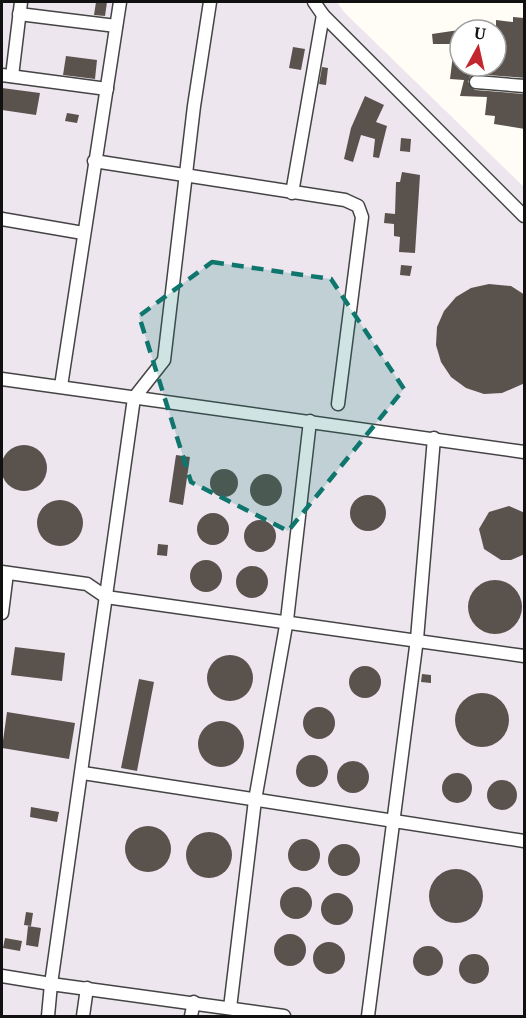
<svg xmlns="http://www.w3.org/2000/svg" width="526" height="1018" font-family="'PT Serif',serif">
  <rect width="100%" height="100%" fill="#fffdf5"/>
  <!-- industrial -->
  <polygon fill="#eee6ef" points="2,2 337,2 344,12 524,187 524,1016 2,1016"/>
  <!-- building -->
  <g fill="#5a524d">
    <polygon points="96,2 107,2 105,16 94,15"/>
    <polygon points="513,17 524,18 525,78 476,74 470,77 468,82 475,90 525,94 525,129 494,124 495,116 485,115 487,97 460,96 464,80 450,79 454,47 460,47 460,66 496,66 496,20 513,22"/>
    <polygon points="459,30 458,44 433,44 432,34"/>
    <polygon points="293,47 305,49 301,70 289,68"/>
    <polygon points="66,56 97,60 95,79 63,75"/>
    <polygon points="322,67 328,68 326,85 319,84"/>
    <polygon points="2,88 40,93 36,115 2,110"/>
    <polygon points="365,96 384,105 376,122 387,126 379,158 373,157 375,139 361,135 353,162 344,159 351,128"/>
    <polygon points="67,113 79,115 77,123 65,121"/>
    <polygon points="401,138 411,139 410,152 400,151"/>
    <polygon points="402,172 420,175 415,253 399,252 400,237 394,236 394,224 384,223 385,213 395,214 396,182 400,182"/>
    <polygon points="401,265 412,266 410,276 400,275"/>
    <polygon points="489,284 511,286 525,295 525,383 502,393 484,394 466,388 451,377 441,362 436,345 437,327 444,311 456,297 471,288"/>
    <circle cx="24" cy="468" r="23"/>
    <polygon points="176,455 190,457 183,505 169,502"/>
    <circle cx="224" cy="483" r="14"/>
    <circle cx="266" cy="490" r="16"/>
    <circle cx="368" cy="513" r="18"/>
    <circle cx="60" cy="523" r="23"/>
    <polygon points="509,506 525,513 525,554 511,560 501,560 484,549 479,529 489,512"/>
    <circle cx="213" cy="529" r="16"/>
    <circle cx="260" cy="536" r="16"/>
    <polygon points="158,544 168,545 167,556 157,555"/>
    <circle cx="206" cy="576" r="16"/>
    <circle cx="252" cy="582" r="16"/>
    <circle cx="495" cy="607" r="27"/>
    <polygon points="15,647 65,653 62,681 11,675"/>
    <circle cx="230" cy="678" r="23"/>
    <circle cx="365" cy="682" r="16"/>
    <polygon points="422,674 431,675 431,683 421,682"/>
    <polygon points="139,679 154,682 137,771 121,768"/>
    <circle cx="482" cy="720" r="27"/>
    <circle cx="319" cy="723" r="16"/>
    <polygon points="7,712 75,723 69,759 2,748"/>
    <circle cx="221" cy="744" r="23"/>
    <circle cx="312" cy="771" r="16"/>
    <circle cx="353" cy="777" r="16"/>
    <circle cx="457" cy="788" r="15"/>
    <circle cx="502" cy="795" r="15"/>
    <polygon points="31,807 59,812 57,822 30,817"/>
    <circle cx="148" cy="849" r="23"/>
    <circle cx="209" cy="855" r="23"/>
    <circle cx="304" cy="855" r="16"/>
    <circle cx="344" cy="860" r="16"/>
    <circle cx="456" cy="896" r="27"/>
    <circle cx="296" cy="903" r="16"/>
    <circle cx="337" cy="909" r="16"/>
    <polygon points="26,912 33,913 31,926 24,925"/>
    <polygon points="28,926 41,928 38,947 26,945"/>
    <circle cx="290" cy="950" r="16"/>
    <polygon points="5,938 22,941 20,951 3,948"/>
    <circle cx="329" cy="958" r="16"/>
    <circle cx="428" cy="961" r="15"/>
    <circle cx="474" cy="969" r="15"/>
  </g>
  <g fill="none" stroke-linecap="round" stroke-linejoin="round">
    <defs>
      <g id="minor">
        <polyline points="314,2 323,15 524,216"/>
        <polyline points="19,14 116,26"/>
        <polyline points="2,75 107,89"/>
        <polyline points="12,76 21,2"/>
        <polyline points="476,82 524,86"/>
        <polyline points="94,161 345,200 358,206 362,217 338,404"/>
        <polyline points="292,193 323,15"/>
        <polyline points="2,219 83,233"/>
        <polyline points="2,379 524,452"/>
        <polyline points="61,386 120,2"/>
        <polyline points="2,572 87,584 106,597 524,656"/>
        <polyline points="2,613 7,573"/>
        <polyline points="83,773 524,841"/>
        <polyline points="2,976 51,984 134,398 164,360 194,106 210,2"/>
        <polyline points="230,1008 255,800 287,620 310,421"/>
        <polyline points="48,1016 51,984 284,1016"/>
        <polyline points="83,1016 87,988"/>
        <polyline points="191,1016 194,1002"/>
        <polyline points="368,1016 417,639 434,438"/>
      </g>
    </defs>
    <!-- minor casing -->
    <use href="#minor" stroke="#444" stroke-width="15"/>
    <!-- minor -->
    <use href="#minor" stroke="#fff" stroke-width="12"/>
  </g>
  <!-- marked area -->
  <path fill="#0f766e" fill-opacity="0.2" stroke="#0f766e" stroke-width="4.5" stroke-dasharray="12 8" stroke-linejoin="round" d="M212 262 331 279 404 389 288 531 191 482 139 316Z"/>
  <!-- border -->
  <rect width="526" height="1018" fill="none" stroke="#111111" stroke-width="6"/>
  <!-- north arrow -->
  <g transform="translate(478 48) rotate(8)"><circle r="28" fill="#ffffff" stroke="#a0a0a0" stroke-width="1.5"/>
  <path d="M0-4.5L10 22L0 15L-10 22Z" fill="#c4262e"/>
  <text y="-9" font-size="16" font-weight="bold" text-anchor="middle" fill="#111111">U</text>
  </g>
</svg>
